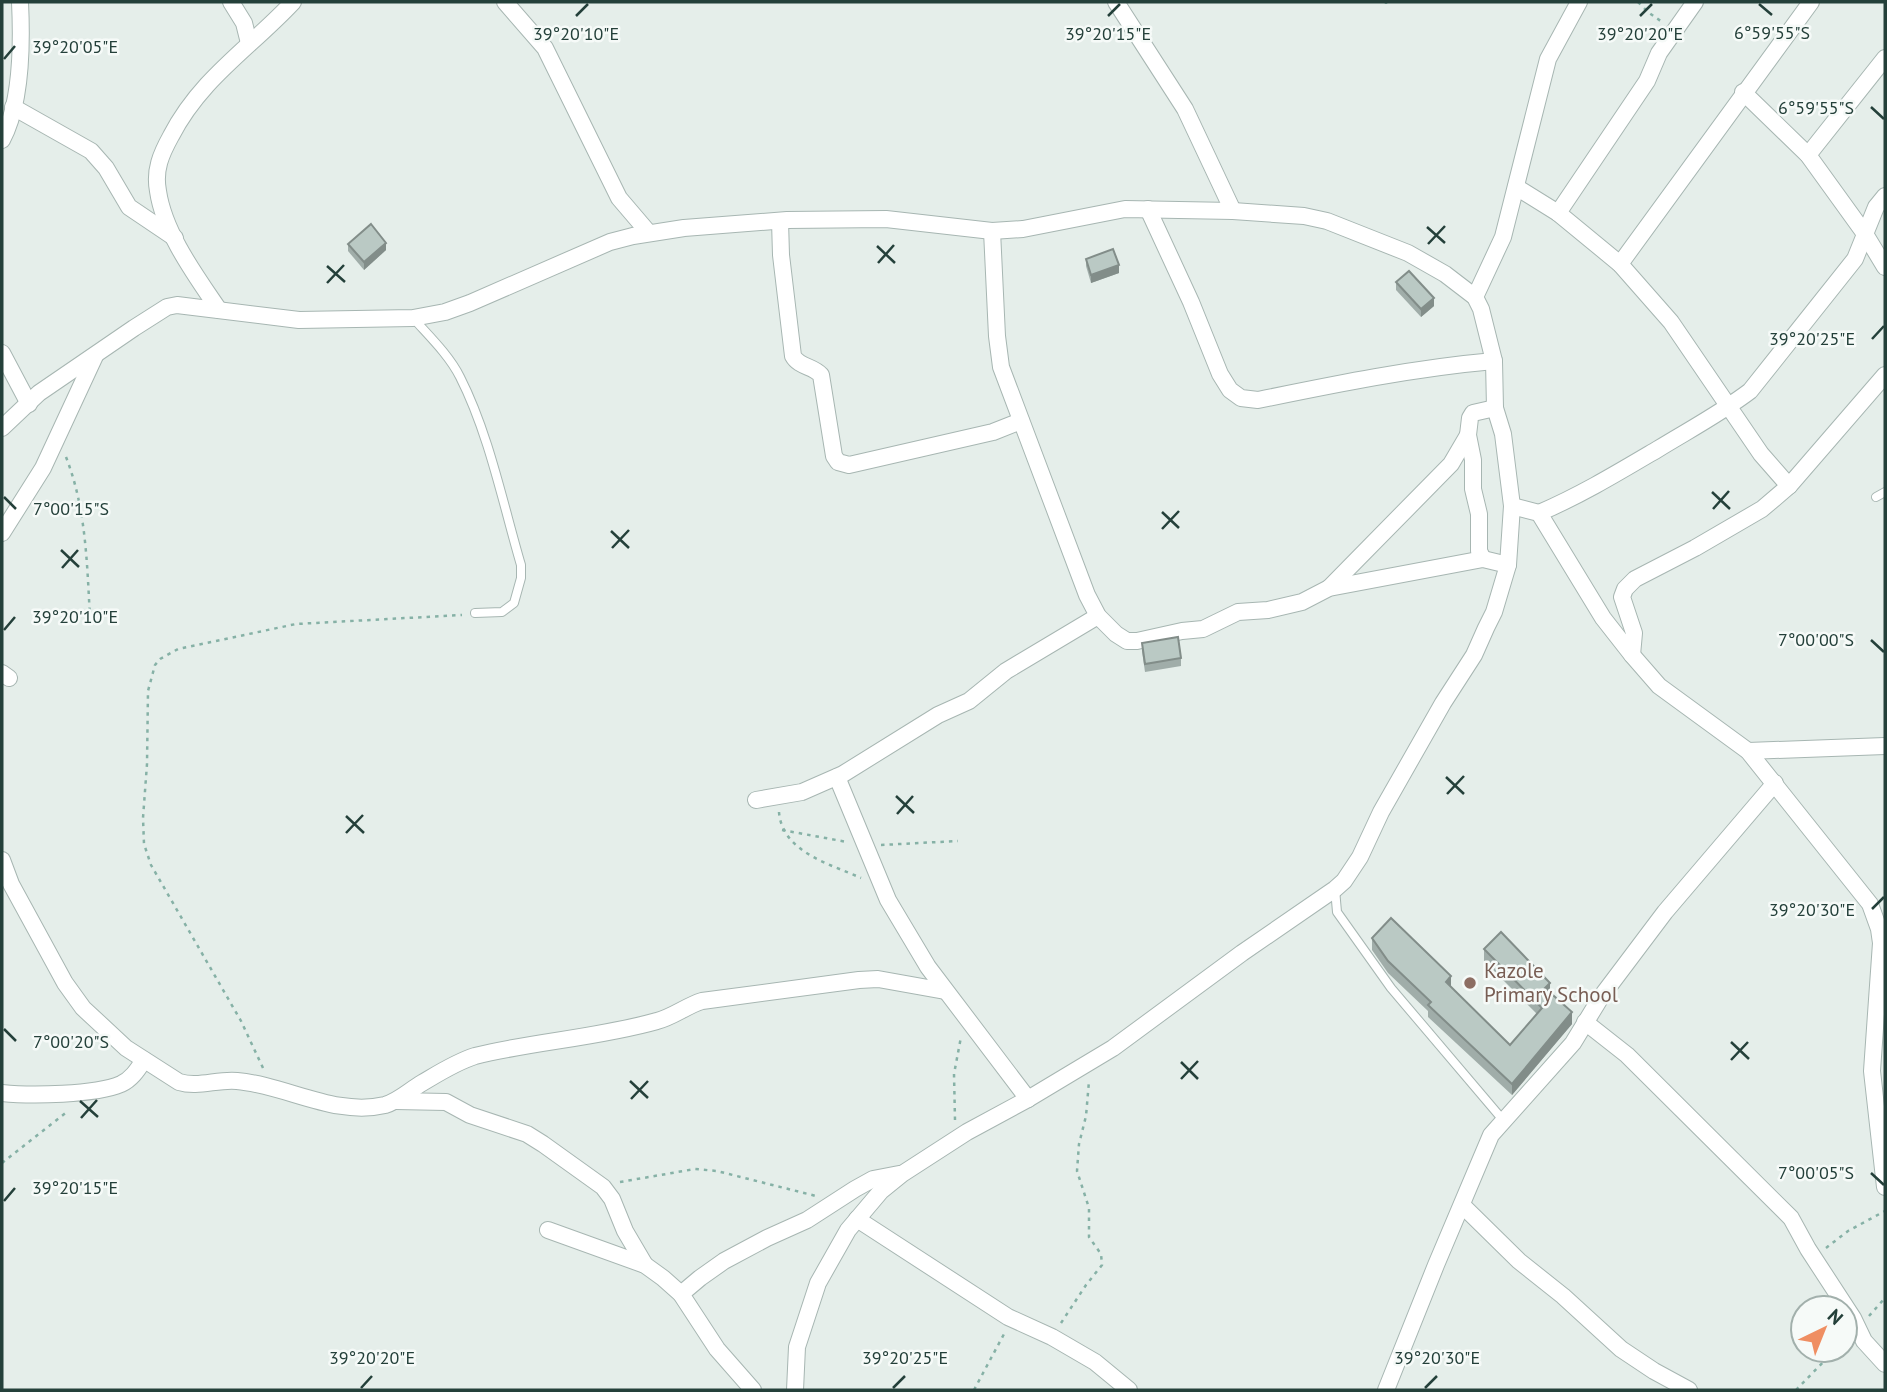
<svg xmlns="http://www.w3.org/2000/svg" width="1887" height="1392" font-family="'PT Sans',sans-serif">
  <rect width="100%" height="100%" fill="#e5eeea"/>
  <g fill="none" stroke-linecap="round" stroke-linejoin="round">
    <defs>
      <g id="service">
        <path d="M413 318C429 336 449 355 460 377 489 434 503 504 521 565V578L514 603 502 612 475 613"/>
        <polyline points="1876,497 1885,492"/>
        <polyline points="1335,889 1337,912 1391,988 1503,1120"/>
      </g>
      <g id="minor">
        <polyline points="231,2 244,23 249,43"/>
        <polyline points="505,2 545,48 619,198 648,232"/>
        <polyline points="1116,2 1185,109 1233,211"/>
        <polyline points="1743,92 1808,155 1865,234 1885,267"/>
        <polyline points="13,107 91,151 106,168 129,207 175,238"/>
        <path d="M2 140C22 103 22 43 20 2"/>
        <polyline points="1808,155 1885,58"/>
        <polyline points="1516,187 1558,213 1620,264 1671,322 1761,454 1789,486"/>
        <path d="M1148 209 1191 302 1220 374 1230 390 1241 398 1258 400C1336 384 1414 368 1494 361"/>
        <polyline points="1558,213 1647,81 1659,53 1695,2"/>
        <path d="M780 221 781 255 793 356C799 367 813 366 821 375L834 456 838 462 849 465 993 432 1021 421"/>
        <polyline points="992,231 997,336 1001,367 1087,595 1098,616 1116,634 1127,641 1137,641 1182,631 1203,629 1238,612 1268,610 1302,602 1329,588 1483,559 1508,565"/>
        <polyline points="1620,264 1811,2"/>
        <polyline points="1475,297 1503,237 1548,59 1579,2"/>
        <path d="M219 310C196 276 164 233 158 191 154 170 161 154 171 136 201 78 250 48 293 2"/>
        <polyline points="2,353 29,404"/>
        <polyline points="2,428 39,393 134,328 167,307 177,305 299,320 413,318 445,312 470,303 610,242 633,236 684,228 787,220 886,219 992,231 1023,229 1125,209 1233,211 1304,216 1327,221 1408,253 1445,274 1475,297 1481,309 1494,361 1495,408 1503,434 1512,506 1508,565 1494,612 1486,628 1474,655 1443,703 1381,812 1360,857 1344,881 1335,889 1242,953 1113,1048 1028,1099 967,1132 902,1174 881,1191 848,1230 818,1283 797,1347 795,1390"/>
        <polyline points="1512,506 1539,513 1603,618 1632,655 1659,686 1748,751 1870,904 1879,929 1881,943 1872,1071 1885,1187"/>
        <path d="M1539 513C1581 495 1619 472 1658 449 1689 430 1721 413 1750 391L1855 259 1876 207 1885 196"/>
        <polyline points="2,533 43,468 95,356"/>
        <polyline points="1483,559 1479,551 1479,514 1473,489 1473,460 1468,435 1470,418 1473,413 1495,408"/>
        <polyline points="1329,588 1451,464 1468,435"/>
        <polyline points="1632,655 1634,633 1622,597 1625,589 1635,579 1695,548 1762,509 1789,486 1885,375"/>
        <polyline points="2,673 9,678"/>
        <polyline points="1748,751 1885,746"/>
        <polyline points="837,777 888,900 928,967 1028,1099"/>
        <polyline points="756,800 802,792 843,774 938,715 969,701 1006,671 1098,616"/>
        <path d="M2 860 11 884 65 983 83 1008 126 1048 179 1082C198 1088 217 1079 237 1081 286 1085 335 1117 385 1105 399 1101 410 1090 422 1083 439 1073 456 1062 475 1056 535 1041 597 1038 657 1021 673 1017 686 1006 702 1001L859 980 878 979 945 991"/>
        <polyline points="1585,1022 1627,1055 1791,1218 1808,1249 1853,1318 1864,1341 1885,1364"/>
        <path d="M2 1093C31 1096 95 1095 121 1084 132 1079 138 1069 144 1060"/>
        <polyline points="396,1101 446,1102 470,1115 527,1134 543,1144 603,1187 612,1199 625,1231 645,1265"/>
        <polyline points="1462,1205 1519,1261 1563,1296 1621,1349 1654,1371 1689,1390"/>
        <polyline points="857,1219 1008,1317 1052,1337 1095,1362 1129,1390"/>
        <polyline points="548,1230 645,1265 663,1278 681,1294 717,1349 753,1390"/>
        <polyline points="681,1294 700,1278 724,1261 767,1238 807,1220 855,1189 873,1179 899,1174"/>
        <polyline points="1386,1390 1436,1265 1491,1135 1573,1043 1601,997 1665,912 1775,783"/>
      </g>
    </defs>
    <!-- service casing -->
    <use href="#service" stroke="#a7b6b2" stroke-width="10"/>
    <!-- minor casing -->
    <use href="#minor" stroke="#a7b6b2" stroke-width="18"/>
    <!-- path -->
    <g stroke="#86b1a6" stroke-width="2.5" stroke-dasharray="3.5 5" stroke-linecap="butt">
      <polyline points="1386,2 1386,4"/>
      <polyline points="1638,2 1648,12 1662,22"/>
      <path d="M66 457C86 508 87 563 90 618"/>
      <path d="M779 812C782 852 830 864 861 878"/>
      <polyline points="782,830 847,842"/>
      <polyline points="881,845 958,841"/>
      <polyline points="263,1068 241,1021 151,865 144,844 143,818 147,764 148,691 155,665 160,659 178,649 296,624 462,615"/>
      <polyline points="955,1120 954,1074 961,1037"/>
      <polyline points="2,1163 68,1111"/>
      <polyline points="620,1182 695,1169 717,1171 816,1196"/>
      <polyline points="1826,1248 1848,1231 1885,1211"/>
      <polyline points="1869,1316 1885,1298"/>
      <polyline points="1061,1323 1086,1285 1102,1265 1101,1254 1089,1237 1089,1208 1077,1171 1079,1144 1086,1116 1089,1081"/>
      <polyline points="974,1390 1004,1334"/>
      <polyline points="1796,1390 1835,1350"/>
    </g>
    <!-- service -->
    <use href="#service" stroke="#fff" stroke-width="8"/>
    <!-- minor -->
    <use href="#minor" stroke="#fff" stroke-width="16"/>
  </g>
  <!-- wall -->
  <g fill="#a0ada9">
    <polygon points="348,244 386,250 364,270 348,251"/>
    <polygon points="1086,259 1119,273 1091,283 1086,266"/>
    <polygon points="1396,282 1434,306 1421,317 1396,290"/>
    <polygon points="1142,643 1181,658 1181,666 1145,672 1142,651"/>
    <polygon points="1372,938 1451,988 1510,1045 1537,1014 1484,961 1484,949 1550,993 1572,1024 1512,1095 1428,1017 1428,1011 1388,973 1372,950"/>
  </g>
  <!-- shaded-wall -->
  <g fill="#828d89">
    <polygon points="386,243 386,250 364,270 364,262"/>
    <polygon points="1119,265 1119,273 1091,283 1091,275"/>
    <polygon points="1434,298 1434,306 1421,317 1421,309"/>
    <polygon points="1451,976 1451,988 1446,982"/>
    <polygon points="1550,983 1550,994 1545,988"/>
    <polygon points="1572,1012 1572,1024 1512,1095 1512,1084"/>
  </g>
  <!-- building -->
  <g fill="#bac9c4" stroke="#828d89" stroke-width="2">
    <polygon points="371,224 386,243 364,262 348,244"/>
    <polygon points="1113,249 1119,265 1091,275 1086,259"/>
    <polygon points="1409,271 1434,298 1421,309 1396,282"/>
    <polygon points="1178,637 1181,658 1145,664 1142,643"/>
    <polygon points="1391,918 1451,976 1446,982 1510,1045 1542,1008 1484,949 1501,932 1550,983 1545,988 1572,1012 1512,1084 1428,1005 1431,1002 1388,961 1372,938"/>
  </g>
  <!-- ticks -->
  <path fill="none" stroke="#24403a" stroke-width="2.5" d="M1759 4 1772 15M576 16 588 4M1108 16 1120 4M1640 16 1652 4M4 59 15 46M1871 107 1884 119M1427 227 1445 243M1428 244 1445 226M877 246 895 263M878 263 894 245M327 266 345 282M327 283 344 265M1872 339 1884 326M1712 492 1730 509M4 497 16 509M1713 509 1729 491M1162 512 1179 528M1162 529 1179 511M611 531 629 548M612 548 629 530M61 550 79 567M62 568 78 550M4 630 15 617M1871 640 1884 652M1446 777 1464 794M1447 794 1464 776M896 796 914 813M897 814 913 796M346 816 364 833M346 833 363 815M1872 909 1884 897M4 1029 16 1041M1731 1042 1749 1059M1731 1060 1748 1042M1181 1062 1198 1079M1181 1079 1198 1061M630 1081 648 1098M631 1099 648 1081M80 1101 98 1117M81 1118 97 1100M1871 1173 1884 1185M4 1201 15 1188M361 1388 372 1376M893 1388 905 1376M1425 1388 1437 1376"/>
  <!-- markers -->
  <circle fill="#8d6e63" stroke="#f6faf8" stroke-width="2.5" cx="1470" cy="983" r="7"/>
  <g text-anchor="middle" stroke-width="5" stroke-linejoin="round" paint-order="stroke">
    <!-- education labels -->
    <g font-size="21" fill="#785e54" stroke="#f6faf8" text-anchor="start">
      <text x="1484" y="978">Kazole<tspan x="1484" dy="24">Primary School</tspan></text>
    </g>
  </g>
  <g font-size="18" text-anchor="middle" fill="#24403a" stroke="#f6faf8" stroke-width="5" stroke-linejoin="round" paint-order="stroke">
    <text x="1772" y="39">6°59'55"S</text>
    <text x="576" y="40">39°20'10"E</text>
    <text x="1108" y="40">39°20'15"E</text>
    <text x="1640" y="40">39°20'20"E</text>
    <text x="75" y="53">39°20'05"E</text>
    <text x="1816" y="114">6°59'55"S</text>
    <text x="1812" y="345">39°20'25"E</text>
    <text x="71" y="515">7°00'15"S</text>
    <text x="75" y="623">39°20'10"E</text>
    <text x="1816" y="646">7°00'00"S</text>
    <text x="1812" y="916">39°20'30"E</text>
    <text x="71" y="1048">7°00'20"S</text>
    <text x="1816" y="1179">7°00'05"S</text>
    <text x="75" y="1194">39°20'15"E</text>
    <text x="372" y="1364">39°20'20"E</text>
    <text x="905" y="1364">39°20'25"E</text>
    <text x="1437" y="1364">39°20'30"E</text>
  </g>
  <!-- border -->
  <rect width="1887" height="1392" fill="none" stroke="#24403a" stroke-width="7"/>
  <!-- north arrow -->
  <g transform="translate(1824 1329) rotate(43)"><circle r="33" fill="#f6faf8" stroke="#a2b0ac" stroke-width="2"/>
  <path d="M0-5L12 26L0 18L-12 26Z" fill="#ef8e62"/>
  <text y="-10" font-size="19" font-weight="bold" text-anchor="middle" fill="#24403a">N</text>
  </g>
</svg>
